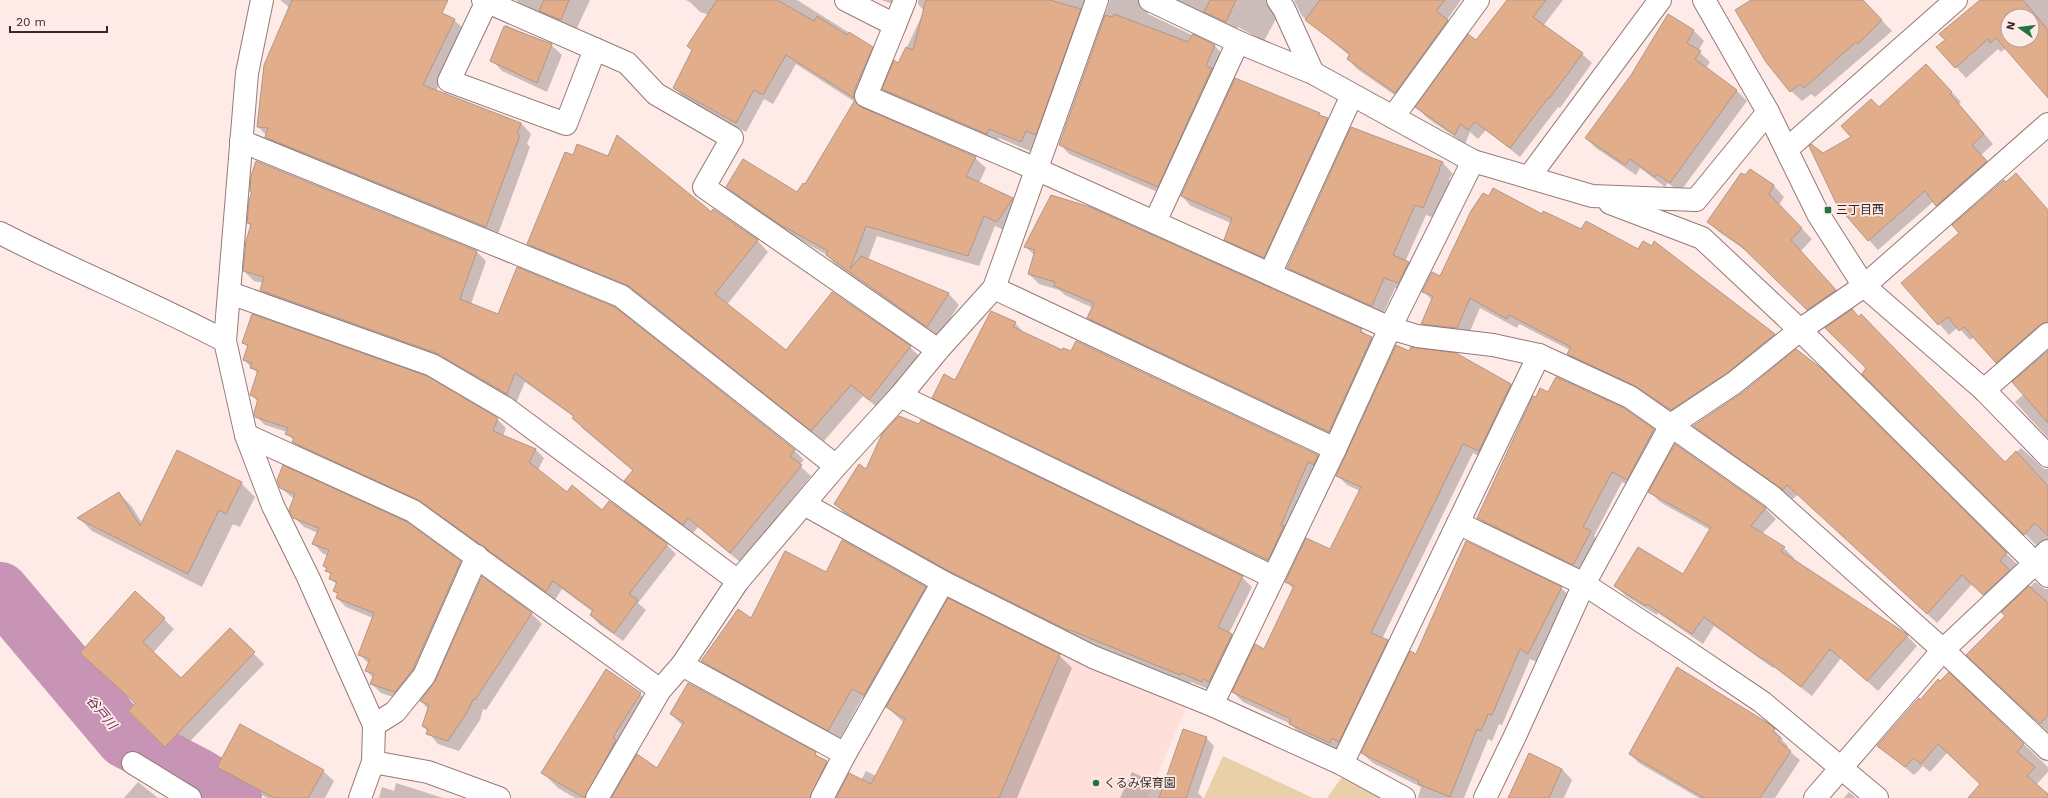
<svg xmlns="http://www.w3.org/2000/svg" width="2048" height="798" font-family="'Work Sans','Noto Sans JP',sans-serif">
  <rect width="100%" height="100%" fill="#feebe8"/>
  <!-- built -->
  <polygon fill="#fedfd9" points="1000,627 1133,686 1187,706 1147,798 925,798"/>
  <!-- green -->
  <g fill="#ead0a8">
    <polygon points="1223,756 1313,798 1204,798"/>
    <polygon points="1342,777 1387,798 1327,798"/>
  </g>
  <!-- shadow -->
  <g fill="#0003" fill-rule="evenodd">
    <polygon points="280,0 389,0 454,20 465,30 436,91 521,123 531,134 527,144 530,147 497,237 276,147 266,137 266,135 258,127 290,8"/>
    <polygon points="516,0 590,0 576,30 525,9"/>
    <polygon points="686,0 797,0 872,47 882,57 863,107 857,103 862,109 975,158 986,168 979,183 1012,199 1023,210 1008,232 995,226 979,266 877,236 868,260 949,294 959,305 938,337 837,266 827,255 790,234 738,198 727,187 798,194 805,185 855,102 796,64 773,104 764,99 746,132 684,97 674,88 693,51 688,46 709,15 700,12 690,2"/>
    <polygon points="881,0 907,0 902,7"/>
    <polygon points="918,0 1099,0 1045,144 1035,140 1030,151 999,138 997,143 893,99 883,89 899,64 924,11 918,4"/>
    <polygon points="1110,0 1152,0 1148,5 1148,14 1215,46 1224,56 1167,196 1069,154 1060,144"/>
    <polygon points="1170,0 1280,0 1277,17 1264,41 1238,27 1236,31"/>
    <polygon points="1294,0 1461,0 1447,20 1457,30 1405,102 1357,69 1348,59 1350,56 1302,16"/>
    <polygon points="1508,0 1563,0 1543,26 1582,54 1592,63 1560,108 1558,107 1520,157 1486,130 1478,139 1470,132 1465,144 1426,117 1417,107 1476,41"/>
    <polygon points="1751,0 1862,0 1892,31 1815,97 1811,94 1802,101 1791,91"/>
    <path d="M1982 0H2048V97L2006 48 2001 52 1998 49 1966 78 1938 47ZM2008 16H2032V40H2008Z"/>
    <polygon points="1668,15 1694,31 1704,41 1698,51 1710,62 1706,68 1737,91 1747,101 1680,192 1668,183 1665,187 1640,168 1636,175 1596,148 1586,138 1632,76"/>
    <polygon points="506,25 551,45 562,55 547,92 502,71 492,60"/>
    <polygon points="1936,75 1961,102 1959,104 1993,144 1981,155 1996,171 1947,215 1934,201 1878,250 1869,240 1823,154 1853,138 1879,108"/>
    <polygon points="1319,114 1337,129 1274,267 1235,249 1225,240 1231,223 1191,206 1182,196"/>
    <polygon points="1352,128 1443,163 1453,174 1449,179 1450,181 1434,218 1426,215 1405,262 1419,273 1409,293 1395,288 1382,316 1298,278 1288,268"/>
    <polygon points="257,162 477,252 486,261 471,304 794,450 804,460 799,465 811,476 740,562 698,527 693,533 635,490 626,481 633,471 582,428 574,417 525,382 516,403 270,300 261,290 263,283 254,281 244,271 251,226 248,223 253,193 251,191"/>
    <polygon points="1750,170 1774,186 1784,197 1779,205 1812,239 1801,251 1846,301 1818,320 1752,255 1719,232 1709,222"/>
    <polygon points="2016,175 2048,210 2048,336 2007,372 1974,337 1970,340 1958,327 1949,335 1903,283 1960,233"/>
    <polygon points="712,213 757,240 768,252 727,305 786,351 833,293 910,347 922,359 881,410 863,396 824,441 641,297 540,255 528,244"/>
    <polygon points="1542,215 1639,250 1652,247 1655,242 1775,334 1785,344 1681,420 1578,364 1568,354 1570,350 1519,324 1517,328 1480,308 1467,338 1432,334 1422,324 1432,300 1423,291 1441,277"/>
    <polygon points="1026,247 1361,330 1382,347 1339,441 1098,328 1088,318 1093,308 1065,295 1059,290 1039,284 1029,274 1034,255"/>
    <polygon points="1015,323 1025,334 1063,351 1072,352 1077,342 1318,456 1328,466 1278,570 944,408 934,398 956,381"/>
    <polygon points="243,343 497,419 506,428 503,436 535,449 544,458 538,470 567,493 602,511 609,502 667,545 676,554 638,603 646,610 623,641 599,624 591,615 593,612 562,589 555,600 430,509 302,451 287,432 265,425 256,416 258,402 251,394 258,374 244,360 248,347"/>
    <polygon points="1410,352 1511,384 1521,394 1489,461 1473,453 1382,639 1397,651 1340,752 1300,734 1291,724 1243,702 1233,692 1265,650 1294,589 1286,582 1330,550 1360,491 1347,485 1337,475"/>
    <polygon points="2048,352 2048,438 2015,402 2024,394"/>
    <polygon points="1821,370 2026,573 1994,604 1973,583 1937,623 1798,494 1793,499 1704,435 1694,426"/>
    <polygon points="1863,373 2005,463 2021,448 2044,469 2048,469 2048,554 2046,555"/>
    <polygon points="1536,398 1623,409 1654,430 1664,441 1637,490 1622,482 1594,536 1601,543 1584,575 1488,528 1478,518"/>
    <polygon points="1675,445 1766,509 1776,519 1762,534 1784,548 1794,558 1793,560 1907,636 1917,646 1878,691 1841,658 1812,696 1774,667 1773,668 1714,626 1703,644 1658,613 1657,615 1626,596 1616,586 1683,576 1710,530 1660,502 1650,492"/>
    <polygon points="867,471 1242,577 1252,587 1229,633 1242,645 1213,691 1191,682 1190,684 1080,639 960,581 865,527 845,514 835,504"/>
    <polygon points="241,483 255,497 240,527 233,524 202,587 92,531 79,518 119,493 132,507 142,523"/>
    <polygon points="281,488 460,562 470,572 404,701 381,693 371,683 373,678 367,671 369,664 359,654 373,618 346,607 337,598 338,595 334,591 337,585 330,578 331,575 324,566 328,555 323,554 314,544 318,533 304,527 294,517 294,499"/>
    <polygon points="826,573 925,588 936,598 874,705 862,698 839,740 712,671 702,661 751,620"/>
    <polygon points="2035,582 2045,589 2048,589 2048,732 1978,665 2006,616 2003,612"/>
    <polygon points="1561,588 1572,598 1539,663 1530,659 1502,725 1499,724 1492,741 1488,739 1464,798 1418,798 1421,787 1373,763 1362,753 1417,655"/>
    <polygon points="531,613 542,624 486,710 483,709 480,720 459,751 438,744 423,726 428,709 421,701 436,682"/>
    <polygon points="164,619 174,629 153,653 182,680 230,630 264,664 176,756 139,721 136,704 92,663"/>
    <polygon points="1059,655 1072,668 1017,798 837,798 861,780 866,771 876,776 904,723 887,707"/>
    <polygon points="1949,674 2048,767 2048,772 2036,785 2042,798 1969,798 1981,784 1947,753 1930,772 1923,766 1914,775 1878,745"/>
    <polygon points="640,694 655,709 608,798 575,798 558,788 543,773"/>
    <polygon points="671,714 815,753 839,775 827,798 611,798 658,769 683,726"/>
    <polygon points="1770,726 1783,739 1782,740 1788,746 1787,749 1800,760 1775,798 1699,798 1639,763 1630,754"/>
    <polygon points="1206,738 1214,746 1198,793 1203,798 1120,798 1132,772 1158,784 1160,778 1166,780"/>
    <polygon points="218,767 323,771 334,781 325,798 267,798 229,777"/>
    <polygon points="1562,769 1572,780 1564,798 1509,798"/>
    <polygon points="138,782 158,798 124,798"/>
    <polygon points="396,783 443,798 379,798 382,787 394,791"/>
    <polygon points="1849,792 1856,798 1844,798"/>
  </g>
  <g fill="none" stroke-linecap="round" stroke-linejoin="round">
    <!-- river -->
    <polyline stroke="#c894b6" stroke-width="58" points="0,591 125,739 196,776 233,798"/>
  </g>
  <!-- building -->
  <g fill="#e2ad8b" stroke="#af9789" fill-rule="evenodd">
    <polygon points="292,0 448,0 442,13 455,19 423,85 521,123 517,134 520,135 486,227 265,137 268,128 257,127 264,65"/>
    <polygon points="544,0 569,0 561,20 539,11"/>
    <polygon points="717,0 777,0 814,21 817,16 847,35 849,32 873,47 854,91 854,98 786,55 763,95 754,90 736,123 673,88 692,50 687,46"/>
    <polygon points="926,0 1050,0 1081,9 1036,135 1026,131 1021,142 989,129 987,134 882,89 894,60 898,63 906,47 913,50"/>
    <polygon points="1210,0 1236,0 1226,22 1204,12"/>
    <polygon points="1320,0 1445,0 1436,11 1448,20 1395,93 1347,59 1350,54 1305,20"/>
    <polygon points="1507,0 1546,0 1533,17 1583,53 1549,99 1548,98 1510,148 1475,122 1468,130 1460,124 1455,135 1415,107 1468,34 1476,40"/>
    <polygon points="1751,0 1863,0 1882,20 1858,44 1856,42 1804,88 1800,84 1790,92 1766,62 1735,10"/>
    <path d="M1980 0H2023L2048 30V98L1996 38 1990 43 1988 39 1955 68 1936 47 1945 40 1939 34ZM2008 16H2032V40H2008Z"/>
    <polygon points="1114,14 1188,42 1193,34 1215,45 1206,66 1212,68 1158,187 1059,145 1105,15 1112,17"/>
    <polygon points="1668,14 1694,30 1687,43 1701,51 1695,59 1737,90 1670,183 1657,174 1655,177 1630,159 1625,165 1585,138 1631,75"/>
    <polygon points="504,26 552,44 537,83 490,61"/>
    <polygon points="1926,64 1952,92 1950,94 1984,134 1972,145 1987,161 1936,206 1925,191 1868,241 1837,205 1809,146 1811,144 1823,153 1851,137 1841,126 1871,99 1879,107"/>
    <polygon points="1235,78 1320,113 1319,115 1328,118 1264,258 1224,240 1232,218 1181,196"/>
    <polygon points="855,100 861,107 976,157 966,176 1013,198 997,222 984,216 968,256 866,226 850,269 861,256 949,293 927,327 826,255 828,251 779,224 726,187 743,159 797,192 803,183 805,184"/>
    <polygon points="1351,127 1443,162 1439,168 1440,169 1423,208 1415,205 1393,255 1409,262 1398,283 1384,278 1372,306 1287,268"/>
    <polygon points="617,135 708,209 711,212 713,209 758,240 715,294 786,350 832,292 911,346 869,400 851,385 811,431 629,286 527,244 565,152 573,155 577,144 608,156"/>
    <polygon points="256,161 477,251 460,299 498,314 517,267 615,307 795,450 790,456 802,465 730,553 688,518 683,525 624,481 633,470 572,418 574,416 515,373 507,394 436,353 260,290 264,277 243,271 246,241 251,224 247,223 249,200 252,192 250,192 251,176"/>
    <polygon points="1750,169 1774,185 1769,194 1802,228 1791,240 1836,290 1807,310 1740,245 1707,222 1741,173 1745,175"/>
    <polygon points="2016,173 2048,210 2048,322 2040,325 1996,363 1964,327 1959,331 1948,317 1938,325 1901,283 1959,233 1952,225 2004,180 2006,182"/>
    <polygon points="1493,188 1542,214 1543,211 1581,229 1586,221 1638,249 1643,241 1652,246 1654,241 1775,334 1727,373 1671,410 1635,386 1567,354 1571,347 1509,315 1507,319 1470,298 1457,328 1421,324 1433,296 1422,292 1432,272 1440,276 1471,211 1483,193 1489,196"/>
    <polygon points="1051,195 1090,207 1362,329 1360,332 1372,337 1329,432 1087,318 1094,303 1054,286 1055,282 1028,274 1035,250 1024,247"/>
    <polygon points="1852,309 1859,317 1861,314 2005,462 2016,451 2048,486 2048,536 2035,523 2024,535 1862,374 1866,368 1825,328"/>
    <polygon points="991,311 1016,322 1013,327 1062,350 1063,348 1071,351 1076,341 1318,455 1314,465 1308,462 1281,525 1284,526 1268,560 932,398 944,374 955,380"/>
    <polygon points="252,314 427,376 498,418 493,431 536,449 529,462 567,492 572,485 602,510 609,501 668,544 629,594 638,600 614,633 590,615 593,610 553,581 546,592 420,501 292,442 294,438 285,434 288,428 255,417 254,413 258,399 250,395 258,370 250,368 252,363 243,360 248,345 242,343"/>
    <polygon points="1396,345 1409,351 1411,347 1456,353 1511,384 1479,451 1463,444 1371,633 1388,640 1339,742 1332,738 1330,743 1289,724 1291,719 1232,692 1255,644 1264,649 1294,586 1285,582 1306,538 1330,549 1361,487 1336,476"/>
    <polygon points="1796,349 1822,369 2007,553 2000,561 2010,570 1983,595 1962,575 1927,614 1787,485 1783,490 1693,426 1742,393"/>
    <polygon points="2048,351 2048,423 2012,382"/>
    <polygon points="1556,377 1624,408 1654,429 1627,480 1612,472 1583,527 1591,531 1573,565 1477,518 1533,396 1536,397 1540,388 1548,392"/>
    <polygon points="899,416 919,424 921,420 1243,576 1218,627 1232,634 1209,682 1203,679 1202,682 1181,673 1180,675 1070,630 1069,631 949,571 854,518 834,504 859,464 866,469 882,434"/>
    <polygon points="1675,444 1766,508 1751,526 1785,547 1781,551 1908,635 1867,681 1830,649 1801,687 1763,658 1762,659 1704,617 1692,634 1647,604 1646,606 1614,586 1638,547 1683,574 1711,527 1648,492"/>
    <polygon points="177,450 242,482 226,514 219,510 188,574 77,518 119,492 140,526"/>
    <polygon points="283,465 407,522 461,561 413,669 395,692 370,684 374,674 365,671 370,659 358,655 374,613 336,598 338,593 333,591 337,582 329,579 331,573 325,571 327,568 323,566 329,550 312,544 319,528 293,518 289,510 295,494 280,488 277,480"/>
    <polygon points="842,540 926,587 864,695 852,689 828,731 701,661 738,609 751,618 785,551 826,572"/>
    <polygon points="1466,541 1562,587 1528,654 1520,649 1492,715 1488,714 1481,731 1477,729 1450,797 1418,784 1419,781 1361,753 1410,651 1416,654"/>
    <polygon points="482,576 532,613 475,700 473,699 469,709 448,741 426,734 428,729 422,726 429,705 420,701 435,681"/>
    <polygon points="2029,586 2048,603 2048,715 2040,724 1966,655 2005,616 2001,612"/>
    <polygon points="135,591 165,618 143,642 181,678 230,628 255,652 165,747 128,711 135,703 80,653"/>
    <polygon points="948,598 1060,654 999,798 836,798 849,773 871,784 905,719 886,707"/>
    <polygon points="1677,667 1771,725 1775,729 1773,732 1780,737 1778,741 1791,751 1760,798 1704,798 1629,754"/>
    <polygon points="606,669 641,693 613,737 616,740 585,798 541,773"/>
    <polygon points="1949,672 2024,744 2017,752 2035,767 2027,776 2048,794 2048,798 1968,798 1980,784 1938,744 1921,764 1914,758 1905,767 1877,746 1919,698 1920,700 1938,679 1940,681"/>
    <polygon points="688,683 816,752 815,755 827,761 810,798 611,798 637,754 657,768 684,722 670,714"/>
    <polygon points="240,724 324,770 308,798 274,798 217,767"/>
    <polygon points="1183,729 1207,737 1186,798 1159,798"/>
    <polygon points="1529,753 1562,769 1549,798 1508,798"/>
  </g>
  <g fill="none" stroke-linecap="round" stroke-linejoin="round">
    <defs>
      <g id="minor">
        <polyline points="262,0 247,73 225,341 246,435 273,506 308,577 374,725 373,762 360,798"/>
        <polyline points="483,0 627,63 656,94 732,138 704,187 938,350"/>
        <polyline points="846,0 895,25 866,96 1036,169 1390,328 1417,336 1493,345 1539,355 1630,397 1771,496 1943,650 2048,749"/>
        <polyline points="1150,0 1238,42 1313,73 1473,161 1592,196 1696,200 1768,112"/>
        <polyline points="1278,0 1284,9 1313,73"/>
        <polyline points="1704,0 1768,112 1818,214 1864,286 1984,390 2048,456"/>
        <polyline points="487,1 449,81 566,124 595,49"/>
        <polyline points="895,25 905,0"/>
        <polyline points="1393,117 1478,0"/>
        <polyline points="241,141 621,296 836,466"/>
        <polyline points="1787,149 1956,0"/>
        <polyline points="1529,177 1660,0"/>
        <polyline points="1610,203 1702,238 1800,330 2048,576"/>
        <polyline points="1155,222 1238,42"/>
        <path d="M0 233C74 271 151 302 225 341"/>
        <polyline points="1270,274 1352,95"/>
        <polyline points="994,288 1335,449"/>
        <polyline points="230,293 432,365 507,409 738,581"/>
        <polyline points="1984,390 2048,334"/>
        <polyline points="900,396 1273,577"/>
        <polyline points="246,435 413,511 660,690"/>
        <polyline points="804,504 943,582 1093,657 1212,705 1342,764 1404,798"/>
        <polyline points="1458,523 1584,584 1682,648 1762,702 1877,798"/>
        <polyline points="682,665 845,754"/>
        <polyline points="1212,705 1335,449 1390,328 1473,161"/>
        <polyline points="374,725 395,712 424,676 477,556"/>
        <polyline points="373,762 428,772 499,798"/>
        <polyline points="133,763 190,798"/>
        <polyline points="1342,764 1539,355"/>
        <polyline points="597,798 660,690 682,665 738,581 836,466 900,396 938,350 994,288 1097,0"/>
        <polyline points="822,798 845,754 943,582"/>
        <polyline points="1485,798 1515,736 1584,584 1671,425 1734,383 1800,330 1864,286 2048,124"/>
        <polyline points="1815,798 1943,650 2048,551"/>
      </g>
    </defs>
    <!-- minor casing -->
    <use href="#minor" stroke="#957a75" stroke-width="24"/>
    <!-- minor -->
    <use href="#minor" stroke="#fff" stroke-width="22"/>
  </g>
  <!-- markers -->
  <g fill="#247241" stroke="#feebe8" stroke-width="1.5">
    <rect x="1824" y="206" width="8" height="8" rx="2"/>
    <circle cx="1096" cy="783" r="4"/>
  </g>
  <g text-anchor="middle" stroke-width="3.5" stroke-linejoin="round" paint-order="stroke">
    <!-- poi labels -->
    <g font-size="12" fill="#362a28" stroke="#feebe8" text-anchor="start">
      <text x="1836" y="214">三丁目西</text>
      <text x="1104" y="787">くるみ保育園</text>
    </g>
    <!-- water labels -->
    <g font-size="13" font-style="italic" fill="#6d2d5a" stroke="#feebe8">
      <text transform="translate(102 712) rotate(50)" y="5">谷戸川</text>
    </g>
  </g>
  <!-- north arrow -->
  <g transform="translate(2020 28) rotate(284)"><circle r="19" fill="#feebe8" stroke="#ae9e9b"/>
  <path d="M0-3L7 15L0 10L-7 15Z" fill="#247241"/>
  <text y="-6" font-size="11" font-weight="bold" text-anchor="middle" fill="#362a28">N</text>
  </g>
  <!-- scale -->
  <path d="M10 26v6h97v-6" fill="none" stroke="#362a28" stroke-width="2"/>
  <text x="16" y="26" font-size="12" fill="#362a28" stroke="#feebe8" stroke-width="3" paint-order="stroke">20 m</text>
</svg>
